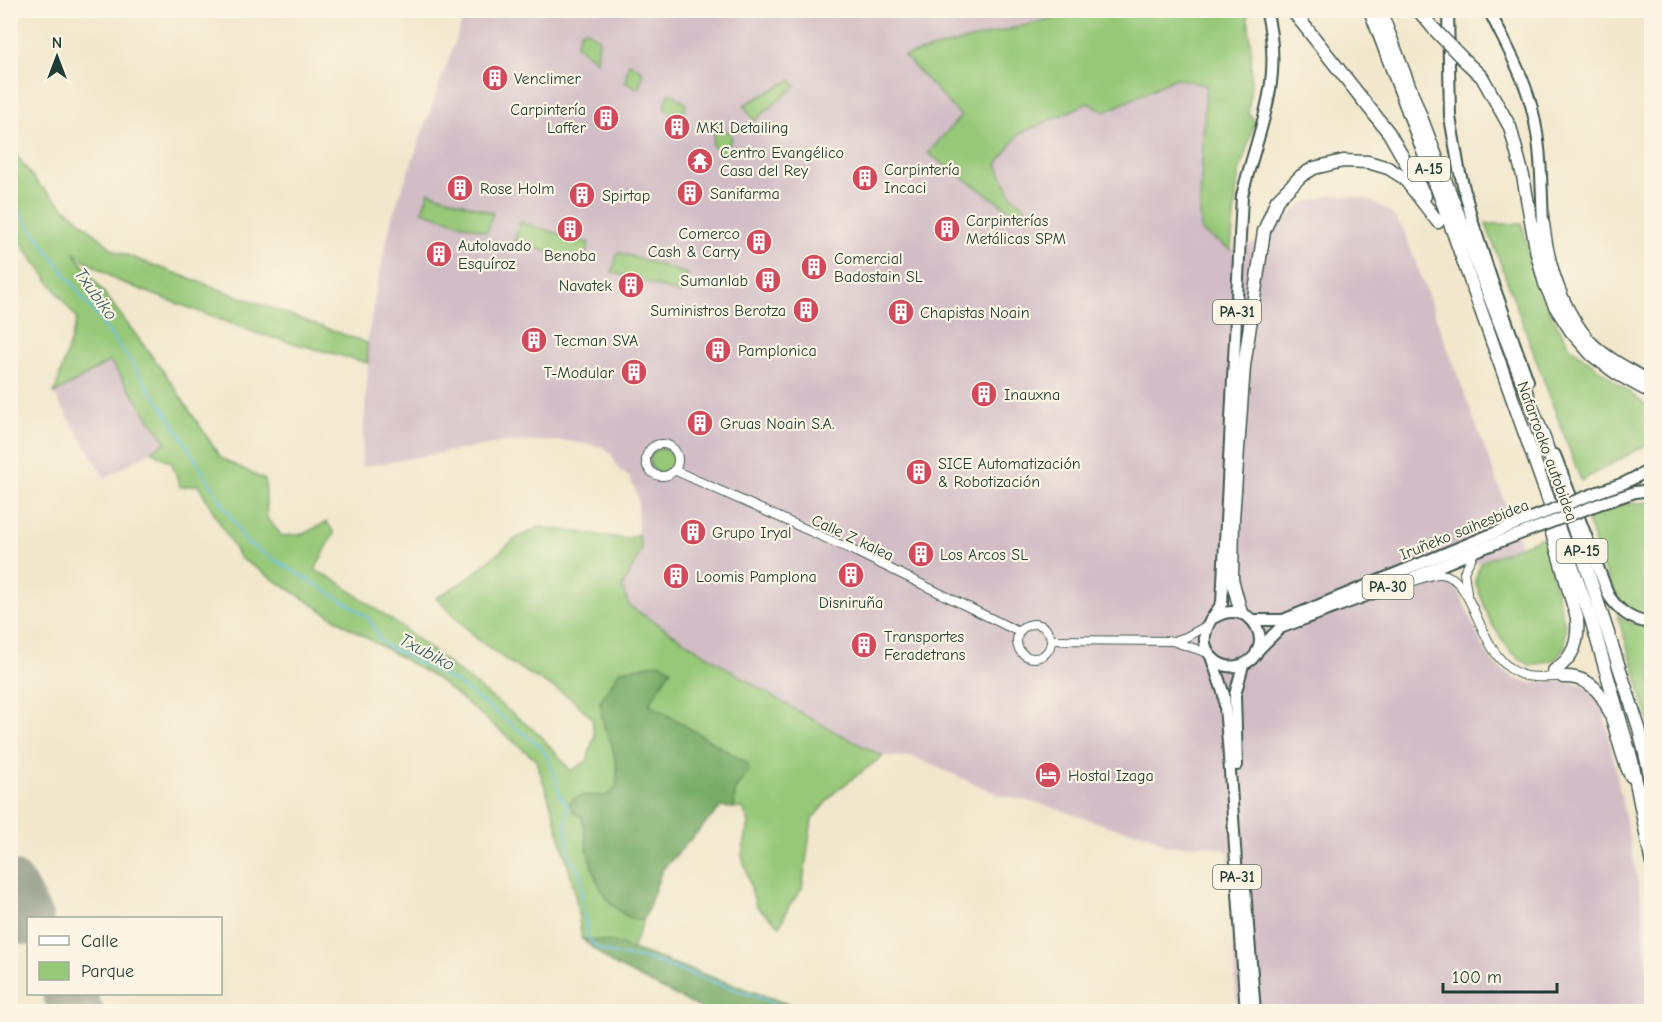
<svg xmlns="http://www.w3.org/2000/svg" width="1662" height="1022" font-family="'Comic Neue',sans-serif">
  <rect width="100%" height="100%" fill="#fcf5e5"/>
  <filter id="ink" filterUnits="userSpaceOnUse"><feTurbulence type="fractalNoise" baseFrequency=".0167" numOctaves="2"/><feDisplacementMap in="SourceGraphic" scale="12" xChannelSelector="R" yChannelSelector="G"/><feConvolveMatrix kernelMatrix="1 2 1 2 8 2 1 2 1" color-interpolation-filters="sRGB"/></filter>
  <filter id="wash" filterUnits="userSpaceOnUse"><feTurbulence type="fractalNoise" baseFrequency=".008" numOctaves="4" result="noise"/><feDisplacementMap in="SourceGraphic" scale="24" xChannelSelector="R" yChannelSelector="G"/><feGaussianBlur stdDeviation="1.35" result="paint"/><feColorMatrix in="noise" values="0 0 0 0 0 0 0 0 0 0 0 0 0 0 0 0 0 1.4 0 .05"/><feComposite in="paint" operator="in"/></filter>
  <g filter="url(#wash)">
    <rect width="100%" height="100%" fill="#f2e7cc"/>
    <!-- industrial -->
    <g fill="#d2bdc6">
      <polygon points="466,11 1086,11 904,56 961,116 929,152 1029,212 1011,195 997,164 1019,134 1088,103 1105,112 1176,78 1206,85 1200,202 1201,232 1231,250 1271,238 1277,227 1304,203 1332,195 1364,198 1389,211 1403,228 1521,546 1438,578 1443,578 1458,590 1482,645 1493,662 1504,672 1516,679 1532,683 1555,680 1585,685 1603,706 1641,897 1651,1011 1237,1011 1228,851 1205,845 1167,846 1147,834 1111,827 1045,805 1000,795 914,757 883,756 843,737 802,714 629,606 622,587 642,549 638,534 638,497 630,478 619,469 611,454 603,447 568,441 504,442 361,467 368,363 367,343 378,281 392,217"/>
      <polygon points="110,361 166,443 105,478 54,394"/>
    </g>
    <!-- green -->
    <g fill="#96c878" stroke="#5a8256" stroke-width="1.5">
      <path d="M1086 10 1247 11C1252 44 1253 79 1248 112L1255 122 1238 176 1231 250 1201 231 1200 202 1206 85 1176 78 1105 112 1088 103 1019 134 997 164 1011 195 1030 212 1029 220 1001 204 928 153 961 116 904 56Z"/>
      <polygon points="586,30 599,38 597,61 576,45 581,31"/>
      <polygon points="629,63 641,70 643,75 639,89 625,82"/>
      <polygon points="791,80 796,86 754,121 744,105"/>
      <polygon points="669,94 673,94 686,104 682,122 664,107"/>
      <polygon points="716,125 730,133 732,137 725,155 712,145"/>
      <path d="M10 147 38 184 115 251 367 343 368 363 256 333 118 281 74 253 166 375 221 458 265 480 267 518 282 536 303 534 327 522 334 533 315 570 338 582 404 629 540 735 571 771 587 761 594 737 592 718 571 698 509 662 477 639 436 598 464 581 517 538 540 527 627 539 638 534 642 549 622 587 629 606C712 658 794 714 883 756L835 792 812 819 802 889 789 906 780 926 756 906 742 855 749 823 743 808H734L735 789 743 780 747 763 649 704 670 670 660 663 620 671 600 701 604 727 611 742 617 767 618 785 607 796H579L580 815 586 826 587 845 596 879 607 898 624 914 643 922 632 949 582 939 574 888 554 814 536 760 436 678 345 625 240 558 198 485 180 487 172 463 151 451 166 442 110 361 54 394 77 319 11 230Z"/>
      <polygon points="429,192 493,213 487,232 422,211"/>
      <polygon points="520,222 589,243 584,262 514,242"/>
      <polygon points="1486,224 1522,224 1539,292 1570,347 1651,409 1651,442 1581,481"/>
      <polygon points="618,252 688,274 682,294 612,272"/>
      <circle cx="662" cy="461" r="12"/>
      <path d="M1651 502V616C1610 616 1597 549 1587 518L1624 504Z"/>
      <polygon points="1543,537 1565,625 1565,646 1556,659 1531,666 1511,652 1491,623 1475,581 1481,562"/>
      <polygon points="1617,615 1628,622 1651,627 1651,732 1634,667"/>
    </g>
    <!-- forest -->
    <g fill="#78ac68" stroke="#4c744e" stroke-width="1.5">
      <path d="M660 663 671 669 649 704 747 763 749 771 735 789 734 808 721 807 662 870 643 922C637 920 630 918 625 915 602 901 592 871 587 847 585 835 585 826 581 815L574 813 569 802 579 796H607L617 786V767L611 742 604 727 600 702 620 671Z"/>
      <polygon points="582,939 613,942 808,1011 706,1011 611,963"/>
    </g>
    <g fill="none" stroke-linecap="round" stroke-linejoin="round">
      <!-- stream -->
      <polyline stroke="#6ebee9" stroke-width="2" points="10,200 131,362 170,418 247,543 350,605 369,619 380,640 387,646 456,682 540,746 547,756 557,782 559,794 567,805 566,828 569,857 581,874 582,899 588,937 593,944 599,949 618,955 647,959 766,1000 785,1012"/>
      <!-- runway -->
      <g stroke="#889280" stroke-width="51">
        <polyline points="10,886 28,920"/>
        <polyline points="68,994 78,1012"/>
      </g>
    </g>
  </g>
  <g filter="url(#ink)">
    <g fill="none" stroke-linecap="round" stroke-linejoin="round">
      <defs>
        <g id="tertiary">
          <circle cx="662" cy="460" r="16"/>
          <polyline points="674,470 852,550 1019,632"/>
          <path d="M1414 581C1422 579 1433 573 1441 574 1478 577 1477 664 1526 676 1539 678 1551 677 1563 677"/>
          <polyline points="1467,593 1464,572 1475,551"/>
          <circle cx="1034" cy="641" r="17"/>
          <polyline points="1051,640 1174,641 1186,637 1208,625"/>
          <polyline points="1175,642 1208,653"/>
        </g>
        <g id="trunk">
          <polyline points="1448,10 1450,117 1459,169 1472,220 1493,284 1528,381"/>
          <path d="M1489 10C1502 38 1519 66 1528 95 1542 137 1541 181 1543 224"/>
          <path d="M1555 455 1609 596C1620 612 1632 621 1652 623"/>
          <polyline points="1598,492 1624,483 1652,469"/>
          <polyline points="1602,503 1635,492 1652,490"/>
          <path d="M1215 617C1256 595 1278 653 1241 665 1219 672 1200 652 1206 631 1208 621 1217 612 1222 603L1242 196C1258 129 1285 82 1266 10"/>
          <polyline points="1252,620 1283,620 1521,522"/>
          <polyline points="1257,651 1280,628 1395,585 1475,551 1525,532"/>
          <polyline points="1212,659 1224,695 1228,742 1246,1012"/>
          <polyline points="1237,765 1235,695 1243,665"/>
          <polyline points="1245,889 1255,1012"/>
        </g>
        <g id="motorway">
          <polyline points="1292,10 1389,133 1425,196"/>
          <polyline points="1370,10 1443,204 1591,619 1632,761 1652,864"/>
          <polyline points="1380,10 1545,441 1639,728 1652,783"/>
          <polyline points="1418,10 1434,29"/>
          <polyline points="1465,61 1482,77 1510,127 1523,176 1537,254 1545,284 1555,306 1571,331 1592,355 1616,373 1652,393"/>
          <path d="M1543 224C1548 266 1561 308 1589 341 1605 358 1631 371 1652 383"/>
          <path d="M1550 526 1577 618C1579 642 1574 657 1554 671"/>
          <polyline points="1241,613 1232,579 1233,518 1244,366 1264,231 1277,200 1301,176 1314,168 1343,161 1368,162 1388,168 1404,178 1438,222"/>
          <path d="M1563 677C1616 675 1613 743 1631 776"/>
        </g>
      </defs>
      <!-- tertiary casing -->
      <use href="#tertiary" stroke="#3f564b" stroke-width="10"/>
      <!-- trunk casing -->
      <use href="#trunk" stroke="#3f564b" stroke-width="14"/>
      <!-- motorway casing -->
      <use href="#motorway" stroke="#3f564b" stroke-width="15"/>
      <!-- tertiary -->
      <use href="#tertiary" stroke="#fff" stroke-width="8"/>
      <!-- trunk -->
      <use href="#trunk" stroke="#fff" stroke-width="10"/>
      <!-- motorway -->
      <use href="#motorway" stroke="#fff" stroke-width="12"/>
      <defs>
        <g id="trunk-bridge">
          <polyline points="1521,522 1598,492"/>
          <polyline points="1525,532 1602,503"/>
        </g>
        <polyline id="motorway-bridge" points="1434,29 1465,61"/>
      </defs>
      <!-- trunk-bridge casing -->
      <use href="#trunk-bridge" stroke="#3f564b" stroke-width="14" stroke-linecap="butt"/>
      <!-- motorway-bridge casing -->
      <use href="#motorway-bridge" stroke="#3f564b" stroke-width="15" stroke-linecap="butt"/>
      <!-- trunk-bridge -->
      <use href="#trunk-bridge" stroke="#fff" stroke-width="10"/>
      <!-- motorway-bridge -->
      <use href="#motorway-bridge" stroke="#fff" stroke-width="12"/>
    </g>
  </g>
  <!-- icons -->
  <defs>
    <symbol id="building-disc" viewBox="-11 -11 22 22"><circle r="9.5" fill="#d1495b" stroke="#fcf5e5"/><path d="M-4-6H4V6H1V3H-1V6H-4ZM-2.5-4.3h1.7v1.8h-1.7ZM.8-4.3h1.7v1.8H.8ZM-2.5-1h1.7V.8h-1.7ZM.8-1h1.7V.8H.8Z" fill="#fff"/></symbol>
    <symbol id="temple-disc" viewBox="-11 -11 22 22"><circle r="9.5" fill="#d1495b" stroke="#fcf5e5"/><path d="M0-6L5-2H3V0L6.5 2.5H4V6H1.5V3h-3V6H-4V2.5H-6.5L-3 0V-2H-5Z" fill="#fff"/></symbol>
    <symbol id="hotel-disc" viewBox="-11 -11 22 22"><circle r="9.5" fill="#d1495b" stroke="#fcf5e5"/><path d="M-6-4.5h1.5V1H6V5H4.5V3h-9V5H-6ZM-4 0a1.8 1.8 0 1 1 3.6 0ZM.5 0V-2.5h3Q6-2.5 6 0Z" fill="#fff"/></symbol>
  </defs>
  <g fill-rule="evenodd">
    <use href="#building-disc" x="480" y="63" width="30" height="30"/>
    <use href="#building-disc" x="591" y="103" width="30" height="30"/>
    <use href="#building-disc" x="662" y="112" width="30" height="30"/>
    <use href="#temple-disc" x="685" y="146" width="30" height="30"/>
    <use href="#building-disc" x="850" y="163" width="30" height="30"/>
    <use href="#building-disc" x="445" y="173" width="30" height="30"/>
    <use href="#building-disc" x="675" y="178" width="30" height="30"/>
    <use href="#building-disc" x="567" y="180" width="30" height="30"/>
    <use href="#building-disc" x="555" y="214" width="30" height="30"/>
    <use href="#building-disc" x="932" y="214" width="30" height="30"/>
    <use href="#building-disc" x="744" y="227" width="30" height="30"/>
    <use href="#building-disc" x="424" y="239" width="30" height="30"/>
    <use href="#building-disc" x="799" y="252" width="30" height="30"/>
    <use href="#building-disc" x="753" y="265" width="30" height="30"/>
    <use href="#building-disc" x="616" y="270" width="30" height="30"/>
    <use href="#building-disc" x="791" y="295" width="30" height="30"/>
    <use href="#building-disc" x="886" y="297" width="30" height="30"/>
    <use href="#building-disc" x="519" y="325" width="30" height="30"/>
    <use href="#building-disc" x="703" y="335" width="30" height="30"/>
    <use href="#building-disc" x="619" y="357" width="30" height="30"/>
    <use href="#building-disc" x="969" y="379" width="30" height="30"/>
    <use href="#building-disc" x="685" y="408" width="30" height="30"/>
    <use href="#building-disc" x="904" y="457" width="30" height="30"/>
    <use href="#building-disc" x="678" y="517" width="30" height="30"/>
    <use href="#building-disc" x="906" y="539" width="30" height="30"/>
    <use href="#building-disc" x="836" y="560" width="30" height="30"/>
    <use href="#building-disc" x="661" y="561" width="30" height="30"/>
    <use href="#building-disc" x="849" y="630" width="30" height="30"/>
    <use href="#hotel-disc" x="1033" y="760" width="30" height="30"/>
  </g>
  <g text-anchor="middle" stroke-width="4.5" stroke-linejoin="round" paint-order="stroke">
    <!-- shield labels -->
    <g fill="#fcf5e5" stroke="#617469" stroke-width="1.5">
      <rect x="1408" y="157" width="42" height="24" rx="4.5"/>
      <rect x="1213" y="300" width="48" height="24" rx="4.5"/>
      <rect x="1556.5" y="539" width="51" height="24" rx="4.5"/>
      <rect x="1362.5" y="575" width="51" height="24" rx="4.5"/>
      <rect x="1213" y="865" width="48" height="24" rx="4.5"/>
    </g>
    <g font-size="15" font-weight="bold" fill="#1f3d34">
      <text x="1429" y="174">A-15</text>
      <text x="1237" y="317">PA-31</text>
      <text x="1582" y="556">AP-15</text>
      <text x="1388" y="592">PA-30</text>
      <text x="1237" y="882">PA-31</text>
    </g>
    <!-- poi labels -->
    <g font-size="16" fill="#1f3d34" stroke="#fcf5e5" text-anchor="start">
      <text x="514" y="84">Venclimer</text>
      <text x="586" y="115" text-anchor="end">Carpintería<tspan x="586" dy="18">Laffer</tspan></text>
      <text x="696" y="133">MK1 Detailing</text>
      <text x="720" y="158">Centro Evangélico<tspan x="720" dy="18">Casa del Rey</tspan></text>
      <text x="884" y="175">Carpintería<tspan x="884" dy="18">Incaci</tspan></text>
      <text x="480" y="194">Rose Holm</text>
      <text x="710" y="199">Sanifarma</text>
      <text x="602" y="201">Spirtap</text>
      <text x="966" y="226">Carpinterías<tspan x="966" dy="18">Metálicas SPM</tspan></text>
      <text x="740" y="239" text-anchor="end">Comerco<tspan x="740" dy="18">Cash &amp; Carry</tspan></text>
      <text x="458" y="251">Autolavado<tspan x="458" dy="18">Esquíroz</tspan></text>
      <text x="570" y="261" text-anchor="middle">Benoba</text>
      <text x="834" y="264">Comercial<tspan x="834" dy="18">Badostain SL</tspan></text>
      <text x="748" y="286" text-anchor="end">Sumanlab</text>
      <text x="612" y="291" text-anchor="end">Navatek</text>
      <text x="786" y="316" text-anchor="end">Suministros Berotza</text>
      <text x="920" y="318">Chapistas Noain</text>
      <text x="554" y="346">Tecman SVA</text>
      <text x="738" y="356">Pamplonica</text>
      <text x="614" y="378" text-anchor="end">T-Modular</text>
      <text x="1004" y="400">Inauxna</text>
      <text x="720" y="429">Gruas Noain S.A.</text>
      <text x="938" y="469">SICE Automatización<tspan x="938" dy="18">&amp; Robotización</tspan></text>
      <text x="712" y="538">Grupo Iryal</text>
      <text x="940" y="560">Los Arcos SL</text>
      <text x="696" y="582">Loomis Pamplona</text>
      <text x="851" y="608" text-anchor="middle">Disniruña</text>
      <text x="884" y="642">Transportes<tspan x="884" dy="18">Feradetrans</tspan></text>
      <text x="1068" y="781">Hostal Izaga</text>
    </g>
    <!-- street labels -->
    <g font-size="16" fill="#1f3d34" stroke="#fcf5e5">
      <text transform="translate(1548 451) rotate(70)" y="6">Nafarroako autobidea</text>
      <text transform="translate(1464 529) rotate(-22)" y="6">Iruñeko saihesbidea</text>
      <text transform="translate(853 537) rotate(25)" y="6">Calle Z kalea</text>
    </g>
    <!-- water labels -->
    <g font-size="18" font-style="italic" fill="#335d61" stroke="#fcf5e5">
      <text transform="translate(96 294) rotate(54)" y="6">Txubiko</text>
      <text transform="translate(427 652) rotate(28)" y="6">Txubiko</text>
    </g>
  </g>
  <!-- margin -->
  <rect width="1662" height="1022" fill="none" stroke="#fcf5e5" stroke-width="36"/>
  <!-- legend -->
  <rect x="27" y="917" width="195" height="78" fill="#fcf5e5" stroke="#a4ab9e" stroke-width="1.5"/>
  <rect x="39" y="936" width="30" height="9" fill="#ffffff" stroke="#a4ab9e" stroke-width="1.5"/>
  <text x="81" y="947" font-size="18" fill="#1f3d34">Calle</text>
  <rect x="39" y="962" width="30" height="18" fill="#96c878" stroke="#a4ab9e" stroke-width="1.5"/>
  <text x="81" y="977" font-size="18" fill="#1f3d34">Parque</text>
  <!-- north arrow -->
  <g transform="translate(57 57)" stroke="#fcf5e5" stroke-width="4.5" paint-order="stroke">
  <path d="M0-4.5L10 22L0 15L-10 22Z" fill="#1f3d34"/>
  <text y="-9" font-size="16" font-weight="bold" text-anchor="middle" fill="#1f3d34">N</text>
  </g>
  <!-- scale -->
  <path d="M1443 983v9h114v-9" fill="none" stroke="#1f3d34" stroke-width="3"/>
  <text x="1452" y="983" font-size="18" fill="#1f3d34" stroke="#fcf5e5" stroke-width="4.5" paint-order="stroke">100 m</text>
</svg>
